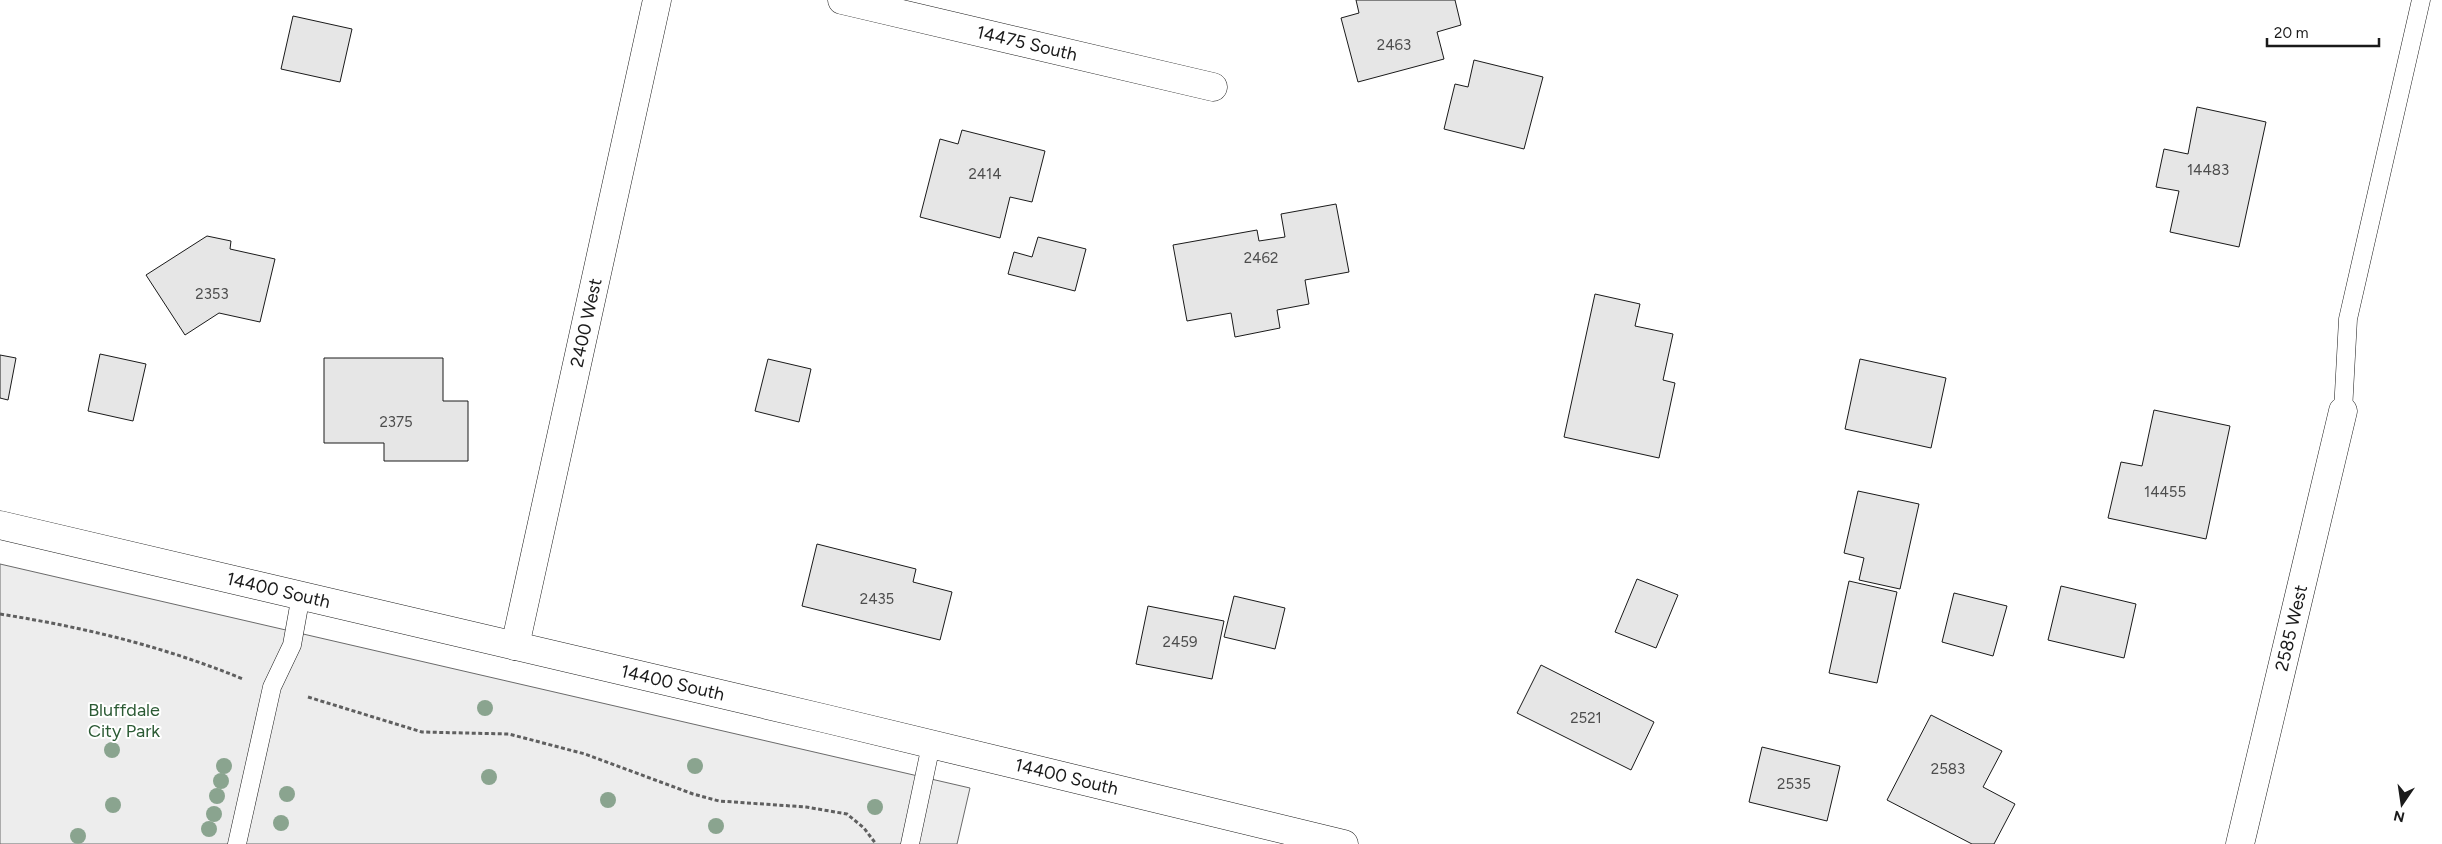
<svg xmlns="http://www.w3.org/2000/svg" width="2442" height="844" font-family="Figtree,sans-serif">
  <rect width="100%" height="100%" fill="#fff"/>
  <!-- built -->
  <polygon fill="#ededed" stroke="#6a6a6a" points="0,564 970,788 957,844 0,844"/>
  <!-- building -->
  <g fill="#e6e6e6" stroke="#1a1a1a">
    <polygon points="1356,0 1455,0 1461,25 1437,32 1444,59 1358,82 1341,18 1359,13"/>
    <polygon points="293,16 352,29 340,82 281,69"/>
    <polygon points="1474,60 1543,77 1524,149 1444,129 1455,84 1468,87"/>
    <polygon points="2197,107 2266,122 2239,247 2170,232 2179,191 2156,187 2164,149 2188,154"/>
    <polygon points="962,130 1045,151 1032,202 1010,197 1000,238 920,217 940,139 958,144"/>
    <polygon points="1336,204 1349,272 1305,280 1309,304 1277,310 1280,328 1235,337 1231,313 1187,321 1173,245 1257,230 1259,241 1285,237 1281,214"/>
    <polygon points="207,236 231,241 230,249 275,259 260,322 219,313 185,335 146,275"/>
    <polygon points="1038,237 1086,249 1075,291 1008,274 1014,252 1032,257"/>
    <polygon points="1595,294 1640,304 1635,326 1673,334 1663,380 1675,383 1659,458 1564,437"/>
    <polygon points="100,354 146,364 133,421 88,411"/>
    <polygon points="0,355 16,358 8,400 0,398"/>
    <polygon points="324,358 443,358 443,401 468,401 468,461 384,461 384,443 324,443"/>
    <polygon points="768,359 811,369 799,422 755,411"/>
    <polygon points="1860,359 1946,378 1931,448 1845,429"/>
    <polygon points="2154,410 2230,426 2206,539 2108,518 2121,462 2142,466"/>
    <polygon points="1858,491 1919,504 1900,589 1859,580 1864,558 1844,553"/>
    <polygon points="817,544 916,569 913,582 952,592 940,640 802,606"/>
    <polygon points="1637,579 1678,595 1656,648 1615,632"/>
    <polygon points="1849,581 1897,592 1877,683 1829,673"/>
    <polygon points="2061,586 2136,604 2124,658 2048,640"/>
    <polygon points="1954,593 2007,606 1993,656 1942,642"/>
    <polygon points="1234,596 1285,608 1275,649 1224,637"/>
    <polygon points="1148,606 1224,621 1212,679 1136,664"/>
    <polygon points="1541,665 1654,722 1631,770 1517,713"/>
    <polygon points="1931,715 2002,751 1983,787 2015,804 1994,844 1972,844 1887,800"/>
    <polygon points="1762,747 1840,766 1827,821 1749,802"/>
  </g>
  <g fill="none" stroke-linecap="round" stroke-linejoin="round">
    <defs>
      <g id="service">
        <polyline points="2343,411 2348,319 2421,0"/>
        <polyline points="237,844 272,687 292,645 301,595"/>
        <polyline points="910,844 931,745"/>
      </g>
      <g id="minor">
        <path id="s1" d="M842 0 1213 87"/>
        <path id="s2" d="M515 646 657 0"/>
        <path id="s3" d="M2240 844 2343 411"/>
      </g>
      <g id="secondary">
        <path id="s4" d="M0 525 827 719 1344 844"/>
      </g>
    </defs>
    <!-- service casing -->
    <use href="#service" stroke="#1a1a1a" stroke-width="19"/>
    <!-- minor casing -->
    <use href="#minor" stroke="#1a1a1a" stroke-width="29"/>
    <!-- secondary casing -->
    <use href="#secondary" stroke="#1a1a1a" stroke-width="29"/>
    <!-- path -->
    <g stroke="#5f5f5f" stroke-width="3" stroke-dasharray="4 2.5" stroke-linecap="butt">
      <path d="M0 614C87 628 162 646 243 679"/>
      <polyline points="308,697 422,732 509,734 585,754 693,794 719,801 806,807 847,814 864,828 876,844"/>
    </g>
    <!-- service -->
    <use href="#service" stroke="#fff" stroke-width="18"/>
    <!-- minor -->
    <use href="#minor" stroke="#fff" stroke-width="28"/>
    <!-- secondary -->
    <use href="#secondary" stroke="#fff" stroke-width="28"/>
  </g>
  <!-- trees -->
  <g fill="#8aa48f">
    <circle cx="485" cy="708" r="8"/>
    <circle cx="112" cy="750" r="8"/>
    <circle cx="224" cy="766" r="8"/>
    <circle cx="695" cy="766" r="8"/>
    <circle cx="489" cy="777" r="8"/>
    <circle cx="221" cy="781" r="8"/>
    <circle cx="287" cy="794" r="8"/>
    <circle cx="217" cy="796" r="8"/>
    <circle cx="608" cy="800" r="8"/>
    <circle cx="113" cy="805" r="8"/>
    <circle cx="875" cy="807" r="8"/>
    <circle cx="214" cy="814" r="8"/>
    <circle cx="281" cy="823" r="8"/>
    <circle cx="716" cy="826" r="8"/>
    <circle cx="209" cy="829" r="8"/>
    <circle cx="78" cy="836" r="8"/>
  </g>
  <g text-anchor="middle" stroke-width="4" stroke-linejoin="round" paint-order="stroke">
    <!-- number labels -->
    <g font-size="15" fill="#4d4d4d">
      <text x="1394" y="50">2463</text>
      <text x="2208" y="175">14483</text>
      <text x="985" y="179">2414</text>
      <text x="1261" y="263">2462</text>
      <text x="212" y="299">2353</text>
      <text x="396" y="427">2375</text>
      <text x="2165" y="497">14455</text>
      <text x="877" y="604">2435</text>
      <text x="1180" y="647">2459</text>
      <text x="1586" y="723">2521</text>
      <text x="1948" y="774">2583</text>
      <text x="1794" y="789">2535</text>
    </g>
    <!-- street labels -->
    <g font-size="18" fill="#1a1a1a" stroke="#fff">
      <text dy="6" stroke="none"><textPath href="#s1" startOffset="190">14475 South</textPath></text>
      <text dy="6" stroke="none"><textPath href="#s2" startOffset="331">2400 West</textPath></text>
      <text dy="6" stroke="none"><textPath href="#s4" startOffset="286">14400 South</textPath></text>
      <text dy="6" stroke="none"><textPath href="#s3" startOffset="222">2585 West</textPath></text>
      <text dy="6" stroke="none"><textPath href="#s4" startOffset="691">14400 South</textPath></text>
      <text dy="6" stroke="none"><textPath href="#s4" startOffset="1096">14400 South</textPath></text>
    </g>
    <!-- park labels -->
    <g font-size="18" fill="#2b5a34" stroke="#fff">
      <text x="124" y="716">Bluffdale<tspan x="124" dy="21">City Park</tspan></text>
    </g>
  </g>
  <!-- north arrow -->
  <g transform="translate(2402 804) rotate(193)" stroke="#ffffff" stroke-width="4" paint-order="stroke">
  <path d="M0-4L9 19L0 12L-9 19Z" fill="#1a1a1a"/>
  <text y="-8" font-size="14" font-weight="bold" text-anchor="middle" fill="#1a1a1a">N</text>
  </g>
  <!-- scale -->
  <path d="M2267 38v8h112v-8" fill="none" stroke="#1a1a1a" stroke-width="2.5"/>
  <text x="2274" y="38" font-size="15" fill="#1a1a1a" stroke="#ffffff" stroke-width="4" paint-order="stroke">20 m</text>
</svg>
